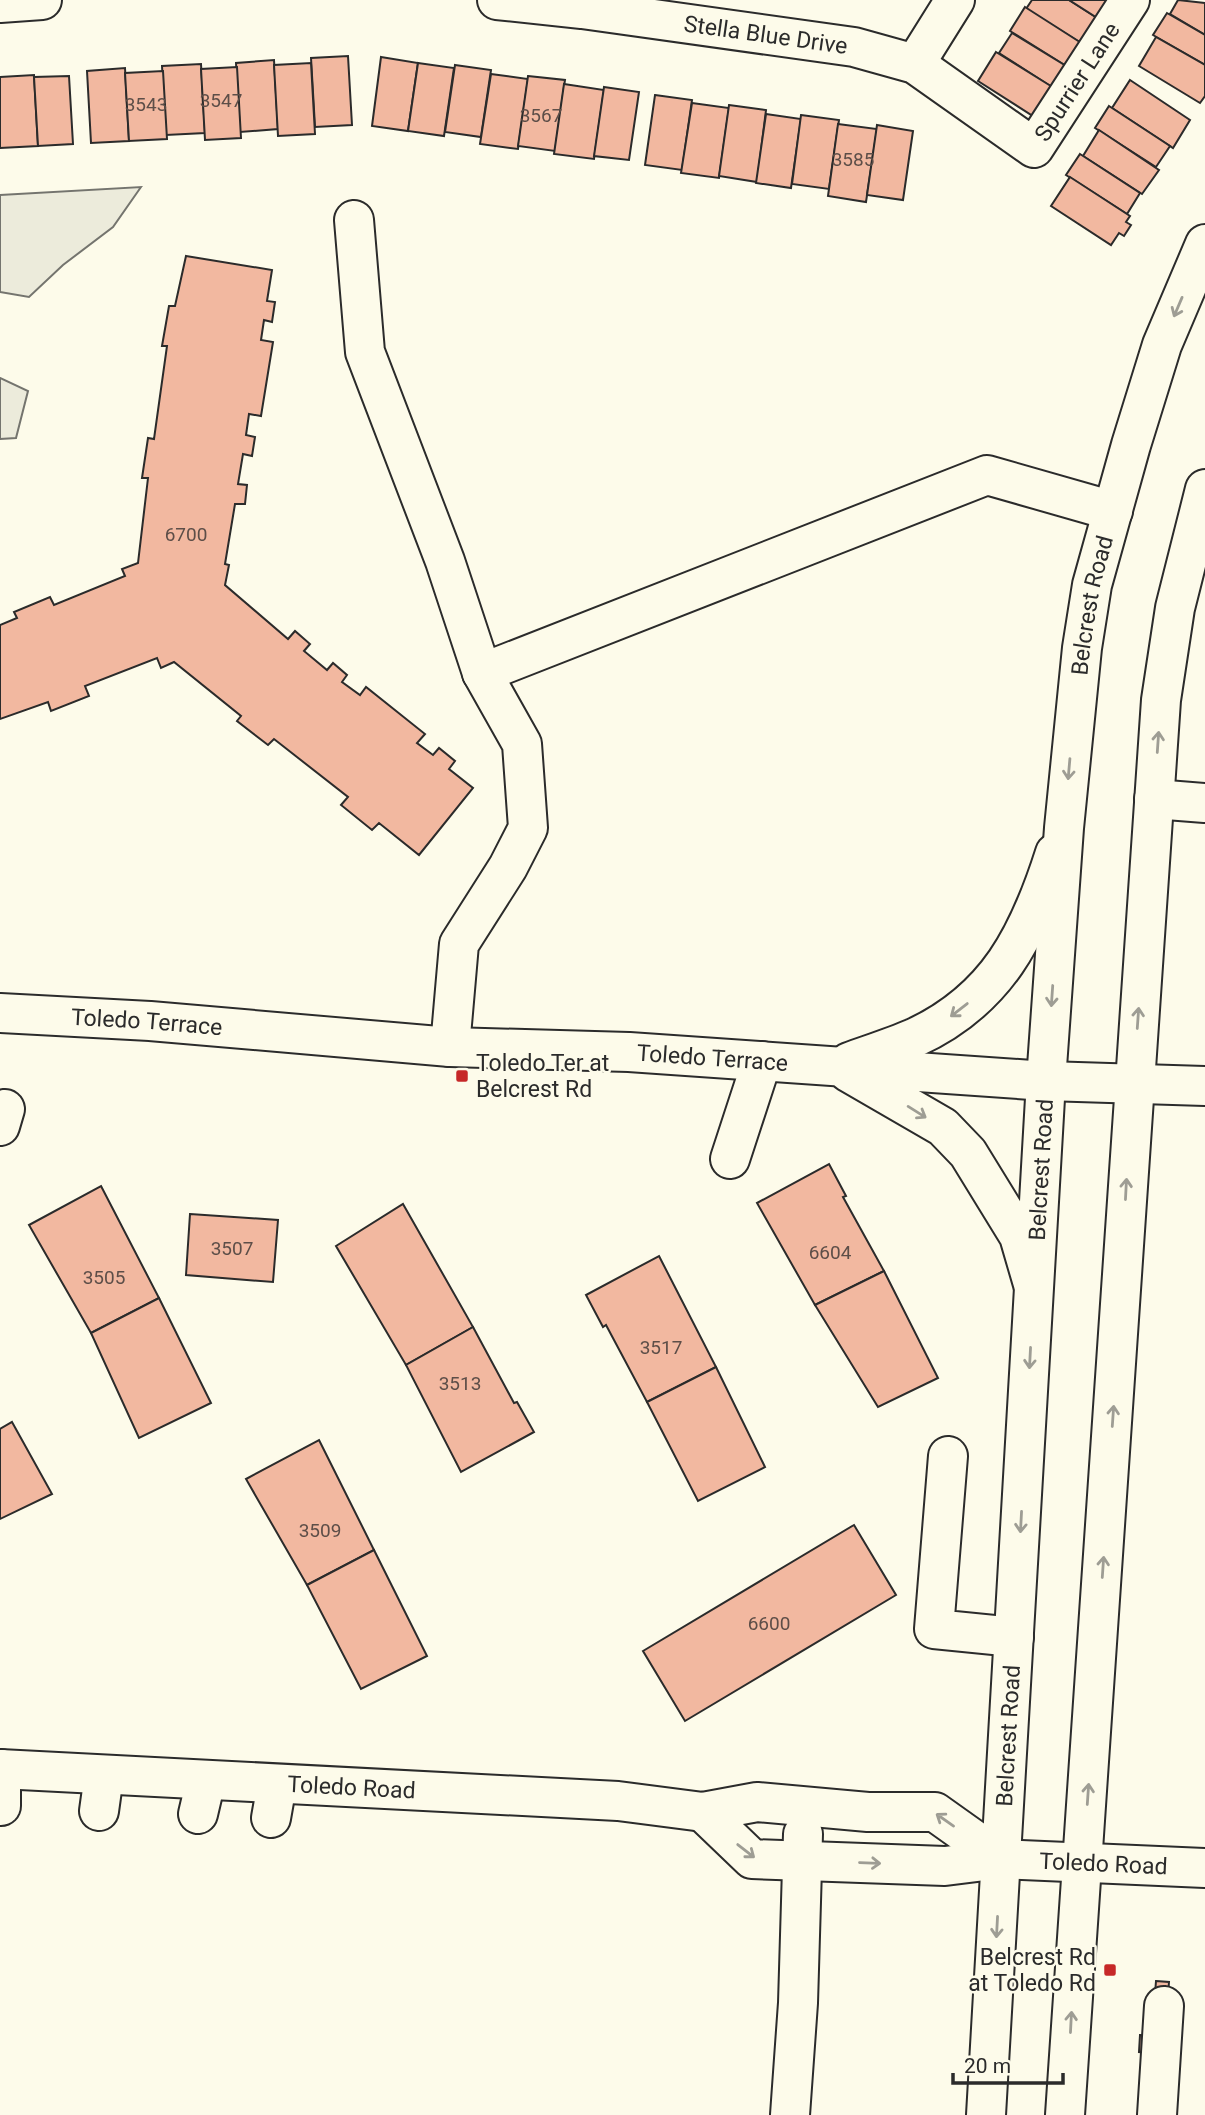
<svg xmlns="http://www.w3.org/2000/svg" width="1205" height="2115" font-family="Roboto,sans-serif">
  <rect width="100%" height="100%" fill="#fdfbea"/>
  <!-- green -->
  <g fill="#ecebdb" stroke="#74746e" stroke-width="2">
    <polygon points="141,187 113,227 63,265 29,297 0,292 0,195"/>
    <polygon points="0,378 28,391 16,438 0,439"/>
  </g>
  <!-- building -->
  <g fill="#f2b8a0" stroke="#2b2b2b" stroke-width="2">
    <polygon points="1032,0 1069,0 1102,21 1086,46 1026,9"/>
    <polygon points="1069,0 1115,0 1102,21"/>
    <polygon points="1178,0 1205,3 1205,35 1170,14"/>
    <polygon points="1025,7 1086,46 1071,69 1010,31"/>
    <polygon points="1167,13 1205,35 1205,65 1153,35"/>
    <polygon points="1012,33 1071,69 1058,91 999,53"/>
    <polygon points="1156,37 1205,65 1205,96 1200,103 1139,66"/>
    <polygon points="996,52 1054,88 1036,118 978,81"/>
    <polygon points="348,56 352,125 315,127 311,58"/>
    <polygon points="381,57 418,63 408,131 372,126"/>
    <polygon points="274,60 278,129 240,132 236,63"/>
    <polygon points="311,63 315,134 278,136 274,65"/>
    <polygon points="418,63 454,68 444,136 408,131"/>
    <polygon points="201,64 205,133 166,135 162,66"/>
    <polygon points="455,65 491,70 481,137 445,132"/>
    <polygon points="237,67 241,138 205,140 201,69"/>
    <polygon points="125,68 129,141 91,143 87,71"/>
    <polygon points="163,71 167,139 129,141 125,73"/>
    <polygon points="491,74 528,79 518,149 480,144"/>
    <polygon points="34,75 38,146 0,148 0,77"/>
    <polygon points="69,76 73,144 38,146 34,77"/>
    <polygon points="528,76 565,80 555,151 518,146"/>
    <polygon points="1130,80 1190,120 1173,148 1112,108"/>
    <polygon points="564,84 604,90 594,159 554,154"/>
    <polygon points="604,87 639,92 629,160 594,156"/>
    <polygon points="655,95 692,100 682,170 645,165"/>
    <polygon points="692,103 729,108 719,178 681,173"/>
    <polygon points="729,105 766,110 757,182 719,176"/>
    <polygon points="1109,106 1170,146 1156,167 1095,128"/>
    <polygon points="766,114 801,119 791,188 756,183"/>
    <polygon points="801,115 839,120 829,189 792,184"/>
    <polygon points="838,124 877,129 866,202 828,196"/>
    <polygon points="877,125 913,131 903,200 867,195"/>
    <polygon points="1099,130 1159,170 1142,194 1083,156"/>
    <polygon points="1080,154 1140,193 1127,214 1066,175"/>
    <polygon points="1070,177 1130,216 1126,222 1131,225 1124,236 1119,233 1111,245 1051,206"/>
    <polygon points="186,256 272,270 267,301 275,302 272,322 264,320 261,340 273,342 261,416 249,414 246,435 255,437 252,456 243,454 238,484 247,485 245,504 235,504 225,564 229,565 225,585 288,639 295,631 310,644 304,651 327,670 333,663 347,675 342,682 360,695 366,687 425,734 417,743 433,755 439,748 455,761 449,769 473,788 419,855 379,823 372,830 341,805 348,797 274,739 268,745 237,721 241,716 174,662 161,668 157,658 85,686 89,696 51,711 48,702 0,719 0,625 17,618 14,612 50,597 54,605 125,576 122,569 138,563 148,478 142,478 148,438 154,439 167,346 162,346 169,306 175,306"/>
    <polygon points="829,1164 846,1196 843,1197 884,1271 815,1305 757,1203"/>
    <polygon points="101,1186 159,1298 91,1333 29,1225"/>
    <polygon points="403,1204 473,1327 406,1365 336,1246"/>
    <polygon points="190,1214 278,1220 273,1282 186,1275"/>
    <polygon points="659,1256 716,1367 647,1402 606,1325 603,1327 586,1295"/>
    <polygon points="884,1271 938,1378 878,1407 815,1305"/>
    <polygon points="159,1298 211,1403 139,1438 91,1333"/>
    <polygon points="473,1327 514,1403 517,1402 534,1432 461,1472 406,1365"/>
    <polygon points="716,1367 765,1467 698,1501 647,1402"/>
    <polygon points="12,1422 52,1494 0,1519 0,1429"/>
    <polygon points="319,1440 374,1550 307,1585 246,1479"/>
    <polygon points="854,1525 896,1595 685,1721 643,1651"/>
    <polygon points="374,1550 427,1656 361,1689 307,1585"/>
    <polygon points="1156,1981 1169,1982 1168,1995 1155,1994"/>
    <polygon points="1140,2035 1151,2036 1150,2053 1139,2052"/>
  </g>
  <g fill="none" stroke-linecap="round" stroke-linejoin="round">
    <defs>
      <g id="minor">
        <path id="s1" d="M497 0 582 9 854 47 915 64 1034 148 1130 0"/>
        <polyline points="0,3 42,0"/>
        <polyline points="915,64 955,0"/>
        <polyline points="354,220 365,352 445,561 482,673 522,744 528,828 508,867 459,944 450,1047"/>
        <polyline points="482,673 987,475 1113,511"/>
        <polyline points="1154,799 1205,803"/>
        <path id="s2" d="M0 1013 150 1021 450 1047 629 1052 1046 1081 1205 1086"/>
        <path d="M849 1062C871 1054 893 1047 914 1038 997 1000 1029 935 1055 853"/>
        <polyline points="848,1072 943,1127 968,1153 1019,1236 1033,1284"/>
        <polyline points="0,1126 5,1109"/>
        <polyline points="730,1159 762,1061"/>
        <polyline points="948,1456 934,1629 1014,1637"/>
        <path id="s3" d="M0 1769 618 1801 703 1812 757 1802 868 1812H935L1001 1859"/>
        <polyline points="1,1806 1,1769"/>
        <polyline points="99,1811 104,1775"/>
        <path id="s4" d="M703 1812 752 1859 945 1866 1001 1859 1205 1868"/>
        <polyline points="198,1814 206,1780"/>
        <polyline points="271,1818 277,1784"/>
        <polyline points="790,2115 798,2003 803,1834"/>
        <polyline points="1157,2115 1164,2006"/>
      </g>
      <g id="major">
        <path id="s5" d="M986 2115 1046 1081 1064 828 1082 648 1092 585 1131 445 1162 345 1205 244"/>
        <polyline points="1065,2115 1161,700 1175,608 1205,489"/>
      </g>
    </defs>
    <!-- minor casing -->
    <use href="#minor" stroke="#2b2b2b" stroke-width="42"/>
    <!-- major casing -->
    <use href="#major" stroke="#2b2b2b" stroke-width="42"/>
    <!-- minor -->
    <use href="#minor" stroke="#fdfbea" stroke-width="38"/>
    <!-- major -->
    <use href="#major" stroke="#fdfbea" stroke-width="38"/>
  </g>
  <!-- one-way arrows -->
  <defs><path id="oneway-shaft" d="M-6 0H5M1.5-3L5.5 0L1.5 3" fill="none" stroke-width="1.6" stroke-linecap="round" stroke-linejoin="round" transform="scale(1.75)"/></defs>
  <g stroke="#9e9d94">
    <use href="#oneway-shaft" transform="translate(1178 307) rotate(113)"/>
    <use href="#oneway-shaft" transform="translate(1158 742) rotate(-86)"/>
    <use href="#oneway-shaft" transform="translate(1069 769) rotate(95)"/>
    <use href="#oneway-shaft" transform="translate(1052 996) rotate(94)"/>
    <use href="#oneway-shaft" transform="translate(959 1010) rotate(142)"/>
    <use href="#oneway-shaft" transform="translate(1138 1018) rotate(-86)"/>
    <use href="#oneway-shaft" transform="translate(917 1112) rotate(32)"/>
    <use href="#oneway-shaft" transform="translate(1126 1189) rotate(-87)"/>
    <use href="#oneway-shaft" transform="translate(1030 1358) rotate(93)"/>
    <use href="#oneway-shaft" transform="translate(1113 1416) rotate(-86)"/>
    <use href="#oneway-shaft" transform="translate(1021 1522) rotate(93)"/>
    <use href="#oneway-shaft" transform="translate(1103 1567) rotate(-86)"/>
    <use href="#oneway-shaft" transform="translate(1088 1794) rotate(-86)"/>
    <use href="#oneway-shaft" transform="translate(945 1820) rotate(-145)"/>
    <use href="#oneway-shaft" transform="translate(746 1851) rotate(38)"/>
    <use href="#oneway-shaft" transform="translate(870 1863) rotate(2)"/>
    <use href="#oneway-shaft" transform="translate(997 1927) rotate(93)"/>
    <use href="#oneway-shaft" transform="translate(1071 2022) rotate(-87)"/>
  </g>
  <!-- markers -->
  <g fill="#c62828" stroke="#fdfbea" stroke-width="2.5">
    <rect x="455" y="1069" width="14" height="14" rx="3.5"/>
    <rect x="1103" y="1963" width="14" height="14" rx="3.5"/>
  </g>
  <g text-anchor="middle" stroke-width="5" stroke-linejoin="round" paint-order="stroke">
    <!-- number labels -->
    <g font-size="19" fill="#5d4e48">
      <text x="221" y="107">3547</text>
      <text x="146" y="111">3543</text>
      <text x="541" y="122">3567</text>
      <text x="853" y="166">3585</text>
      <text x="186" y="541">6700</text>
      <text x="232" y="1255">3507</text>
      <text x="830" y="1259">6604</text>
      <text x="104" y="1284">3505</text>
      <text x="661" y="1354">3517</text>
      <text x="460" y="1390">3513</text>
      <text x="320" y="1537">3509</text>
      <text x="769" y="1630">6600</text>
    </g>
    <!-- street labels -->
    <g font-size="23" fill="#2b2b2b" stroke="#fdfbea">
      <text dy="8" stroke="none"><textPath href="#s1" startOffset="271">Stella Blue Drive</textPath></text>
      <text dy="8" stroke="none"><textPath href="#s1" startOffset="648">Spurrier Lane</textPath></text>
      <text dy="8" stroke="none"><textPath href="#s5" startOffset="1514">Belcrest Road</textPath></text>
      <text dy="8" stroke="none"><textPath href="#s2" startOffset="147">Toledo Terrace</textPath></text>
      <text dy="8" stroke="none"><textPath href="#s2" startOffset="714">Toledo Terrace</textPath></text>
      <text dy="8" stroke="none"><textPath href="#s5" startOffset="947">Belcrest Road</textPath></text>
      <text dy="8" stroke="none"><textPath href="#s5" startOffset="380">Belcrest Road</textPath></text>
      <text dy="8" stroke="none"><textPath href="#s3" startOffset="352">Toledo Road</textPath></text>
      <text dy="8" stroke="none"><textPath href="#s4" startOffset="420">Toledo Road</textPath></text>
    </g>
    <!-- poi labels -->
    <g font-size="23" fill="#2b2b2b" stroke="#fdfbea" text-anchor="start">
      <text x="476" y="1071">Toledo Ter at<tspan x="476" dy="26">Belcrest Rd</tspan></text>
      <text x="1096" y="1965" text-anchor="end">Belcrest Rd<tspan x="1096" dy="26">at Toledo Rd</tspan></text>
    </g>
  </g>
  <!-- scale -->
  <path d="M953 2073v10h110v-10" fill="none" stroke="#2b2b2b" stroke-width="3.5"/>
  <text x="964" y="2073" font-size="21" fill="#2b2b2b" stroke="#fdfbea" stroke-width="5" paint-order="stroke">20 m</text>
</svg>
